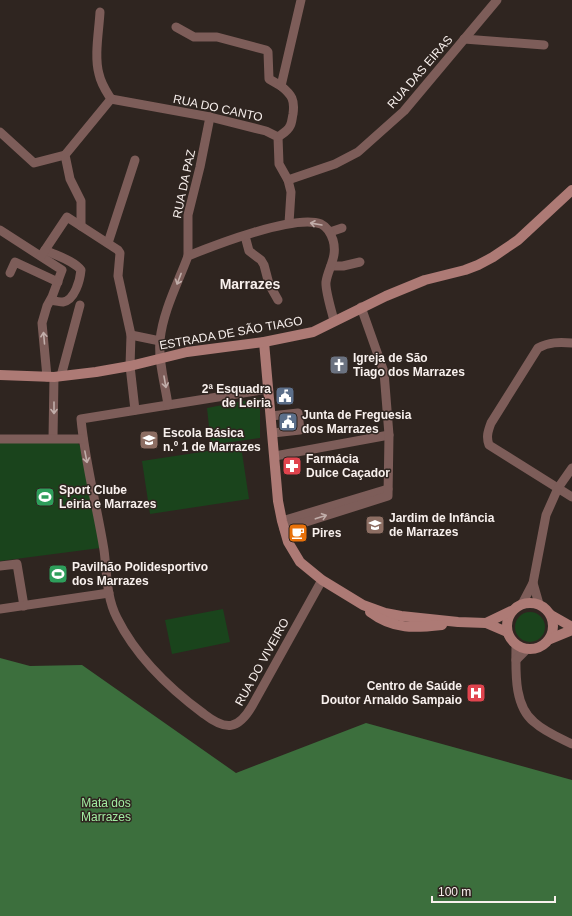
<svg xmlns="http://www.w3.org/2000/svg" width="572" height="916" font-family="Arial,sans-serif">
  <rect width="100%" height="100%" fill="#2f2520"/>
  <!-- green -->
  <g fill="#1a441c">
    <polygon points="258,398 260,399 260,438 211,445 207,408"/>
    <polygon points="0,442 77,442 80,446 100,548 0,561"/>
    <polygon points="241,446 249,499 150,514 142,461"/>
    <polygon points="223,609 230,642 172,654 165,620"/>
    <circle cx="530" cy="627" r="15"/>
  </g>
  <!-- forest -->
  <polygon fill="#3c6f3d" points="0,658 30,666 82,665 236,773 366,723 572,780 572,916 0,916"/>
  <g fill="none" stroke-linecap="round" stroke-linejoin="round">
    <!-- street -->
    <g stroke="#7d5d59" stroke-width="9">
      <polyline points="176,27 194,37 217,37 266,50 268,52 269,79 281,86"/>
      <polyline points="464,39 544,45"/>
      <polyline points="111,99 210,117 266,131 278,137 279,164 288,180 291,192 289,223"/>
      <polyline points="0,132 34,163 65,155"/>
      <path d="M278 137C282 134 288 131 290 126 292 123 292 118 293 114 295 100 292 95 281 86L301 0"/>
      <polyline points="288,180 335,164 358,152 404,111 497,0"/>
      <path d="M81 226V201L70 179 65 155 111 99C106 91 101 84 99 74 94 56 99 31 100 12"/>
      <polyline points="0,230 62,270 52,297 47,306 42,323 47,377"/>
      <polyline points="330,232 342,228"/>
      <polyline points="245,236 249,251 261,260 264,265 269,284 278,300"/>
      <polyline points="108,243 135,160"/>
      <path d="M45 250C57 256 73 260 81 270 80 280 75 300 63 302 59 302 55 301 51 300"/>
      <polyline points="41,256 67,217 118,250 120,253 118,276 131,335 130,366 135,410"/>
      <polyline points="188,256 188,215 200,167 210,117"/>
      <polyline points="331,266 343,266 360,262"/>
      <polyline points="10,273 15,262 58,282"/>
      <polyline points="131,335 160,341"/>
      <path d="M572 343C559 342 549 342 538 348L491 423C488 431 486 437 489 445L572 497"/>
      <polyline points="61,376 80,305"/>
      <path d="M268 389 81 419C85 463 97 506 104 550 107 572 106 597 117 618 136 656 170 689 204 714 226 731 238 730 252 706L322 580"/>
      <path d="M168 405C165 384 158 361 160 340 163 311 178 283 188 256 215 245 295 214 321 224 327 227 331 234 333 240 338 257 328 268 326 282 325 290 332 312 334 321"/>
      <polyline points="271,416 298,413 300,430 273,433"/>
      <polyline points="53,438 54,377"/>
      <polyline points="0,439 83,439"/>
      <polyline points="275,456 389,435"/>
      <polyline points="282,521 388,489"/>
      <polyline points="284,529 388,496 389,435 384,372 361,307"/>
      <polyline points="0,566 17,564 24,606"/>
      <polyline points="533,583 539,604"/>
      <polyline points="522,604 533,583 546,515 558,488 572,468"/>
      <polyline points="0,609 109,593"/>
      <path d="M516 645C516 669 513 705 534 722 545 732 560 738 572 744"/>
      <polyline points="516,660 527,649"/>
    </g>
    <!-- secondary -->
    <g stroke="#ad7a75" stroke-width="10">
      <polyline points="264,342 278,501 282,521 288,542 300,562 322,580 363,605 385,613 401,616 458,622 486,623 507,632"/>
      <polyline points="0,375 54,377 96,372 130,366 187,352 264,342 313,332 386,296 425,280 465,270 478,265 493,257 518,240 572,190"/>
      <circle cx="530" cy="626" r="23"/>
      <path d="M370 612C394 630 415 628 442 625"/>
      <polyline points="551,615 572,627"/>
      <polyline points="486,623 511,611"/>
      <polyline points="550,639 572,630"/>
    </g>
  </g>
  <!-- one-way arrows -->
  <defs><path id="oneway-shaft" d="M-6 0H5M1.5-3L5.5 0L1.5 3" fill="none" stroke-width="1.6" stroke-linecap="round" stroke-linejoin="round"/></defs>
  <g stroke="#c1aeaa">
    <use href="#oneway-shaft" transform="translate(316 224) rotate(-170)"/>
    <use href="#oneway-shaft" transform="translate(179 279) rotate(111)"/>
    <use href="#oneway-shaft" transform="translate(44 338) rotate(-95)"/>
    <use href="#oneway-shaft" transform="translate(165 382) rotate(80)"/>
    <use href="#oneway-shaft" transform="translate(54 408) rotate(90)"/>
    <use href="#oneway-shaft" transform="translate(86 457) rotate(79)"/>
    <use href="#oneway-shaft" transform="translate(321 517) rotate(-18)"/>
  </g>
  <!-- icons -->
  <defs>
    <symbol id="church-square" viewBox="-11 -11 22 22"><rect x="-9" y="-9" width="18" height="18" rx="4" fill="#6b7280" stroke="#2f2520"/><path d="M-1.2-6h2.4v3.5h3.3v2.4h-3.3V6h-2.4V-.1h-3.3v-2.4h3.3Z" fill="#fff"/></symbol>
    <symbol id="civic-square" viewBox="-11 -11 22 22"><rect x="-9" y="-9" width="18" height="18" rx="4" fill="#5c6f8a" stroke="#2f2520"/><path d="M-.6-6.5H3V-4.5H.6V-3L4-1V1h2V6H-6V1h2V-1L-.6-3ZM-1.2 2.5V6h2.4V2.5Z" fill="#fff"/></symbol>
    <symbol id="school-square" viewBox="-11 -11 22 22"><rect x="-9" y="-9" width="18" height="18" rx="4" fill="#8d6e63" stroke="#2f2520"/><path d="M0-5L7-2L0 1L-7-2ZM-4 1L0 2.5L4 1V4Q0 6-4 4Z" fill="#fff"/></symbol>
    <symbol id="pharmacy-square" viewBox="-11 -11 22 22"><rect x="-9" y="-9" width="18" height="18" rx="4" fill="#e0444e" stroke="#2f2520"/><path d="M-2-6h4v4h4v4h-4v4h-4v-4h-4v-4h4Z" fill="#fff"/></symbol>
    <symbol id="stadium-square" viewBox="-11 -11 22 22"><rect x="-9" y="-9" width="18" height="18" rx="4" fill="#2e9e5b" stroke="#2f2520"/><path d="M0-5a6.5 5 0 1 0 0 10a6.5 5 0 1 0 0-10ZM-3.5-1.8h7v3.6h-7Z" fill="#fff"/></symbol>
    <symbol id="cafe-square" viewBox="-11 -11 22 22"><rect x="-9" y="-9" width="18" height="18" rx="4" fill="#e8710a" stroke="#2f2520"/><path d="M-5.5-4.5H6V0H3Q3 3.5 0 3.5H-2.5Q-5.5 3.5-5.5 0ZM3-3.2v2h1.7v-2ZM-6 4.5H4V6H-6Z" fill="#fff"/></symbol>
    <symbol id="hospital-square" viewBox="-11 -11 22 22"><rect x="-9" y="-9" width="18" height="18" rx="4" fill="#e0444e" stroke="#2f2520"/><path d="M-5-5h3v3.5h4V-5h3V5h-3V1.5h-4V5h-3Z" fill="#fff"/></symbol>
  </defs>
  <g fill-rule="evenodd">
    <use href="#church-square" x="328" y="354" width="22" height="22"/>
    <use href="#civic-square" x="274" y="385" width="22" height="22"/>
    <use href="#civic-square" x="277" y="411" width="22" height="22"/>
    <use href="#school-square" x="138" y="429" width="22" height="22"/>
    <use href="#pharmacy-square" x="281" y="455" width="22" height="22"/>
    <use href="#stadium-square" x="34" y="486" width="22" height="22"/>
    <use href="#school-square" x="364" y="514" width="22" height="22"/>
    <use href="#cafe-square" x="287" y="522" width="22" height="22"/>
    <use href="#stadium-square" x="47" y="563" width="22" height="22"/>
    <use href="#hospital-square" x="465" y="682" width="22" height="22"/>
  </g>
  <g text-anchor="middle" stroke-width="3" stroke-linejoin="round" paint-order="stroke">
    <!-- street labels -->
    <g font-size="12" fill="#f8f0ed" stroke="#2f2520">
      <text transform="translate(420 72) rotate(-49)" y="4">RUA DAS EIRAS</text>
      <text transform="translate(218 108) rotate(12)" y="4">RUA DO CANTO</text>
      <text transform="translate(184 184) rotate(-78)" y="4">RUA DA PAZ</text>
      <text transform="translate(231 333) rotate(-10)" y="4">ESTRADA DE SÃO TIAGO</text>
      <text transform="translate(262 662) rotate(-61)" y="4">RUA DO VIVEIRO</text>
    </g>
    <!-- poi labels -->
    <g font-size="12" font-weight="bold" fill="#f8f0ed" stroke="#2f2520" text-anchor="start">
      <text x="353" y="362">Igreja de São<tspan x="353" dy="14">Tiago dos Marrazes</tspan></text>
      <text x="271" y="393" text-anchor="end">2ª Esquadra<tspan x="271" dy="14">de Leiria</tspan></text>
      <text x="302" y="419">Junta de Freguesia<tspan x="302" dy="14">dos Marrazes</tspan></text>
      <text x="163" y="437">Escola Básica<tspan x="163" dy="14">n.º 1 de Marrazes</tspan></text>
      <text x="306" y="463">Farmácia<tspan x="306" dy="14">Dulce Caçador</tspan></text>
      <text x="59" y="494">Sport Clube<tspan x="59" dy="14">Leiria e Marrazes</tspan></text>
      <text x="389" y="522">Jardim de Infância<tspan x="389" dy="14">de Marrazes</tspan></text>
      <text x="312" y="537">Pires</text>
      <text x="72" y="571">Pavilhão Polidesportivo<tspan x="72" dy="14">dos Marrazes</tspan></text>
      <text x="462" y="690" text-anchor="end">Centro de Saúde<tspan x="462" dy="14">Doutor Arnaldo Sampaio</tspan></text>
    </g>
    <!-- park labels -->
    <g font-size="12" fill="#a2eda2" stroke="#2f2520">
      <text x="106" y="807">Mata dos<tspan x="106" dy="14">Marrazes</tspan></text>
    </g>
    <!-- quarter labels -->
    <g font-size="14" font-weight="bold" fill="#f8f0ed" stroke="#2f2520">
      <text x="250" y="289">Marrazes</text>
    </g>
  </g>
  <!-- scale -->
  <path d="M432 896v6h123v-6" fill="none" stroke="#f8f0ed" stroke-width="2"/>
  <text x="438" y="896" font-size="12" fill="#f8f0ed" stroke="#2f2520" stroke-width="3" paint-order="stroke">100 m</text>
</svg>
